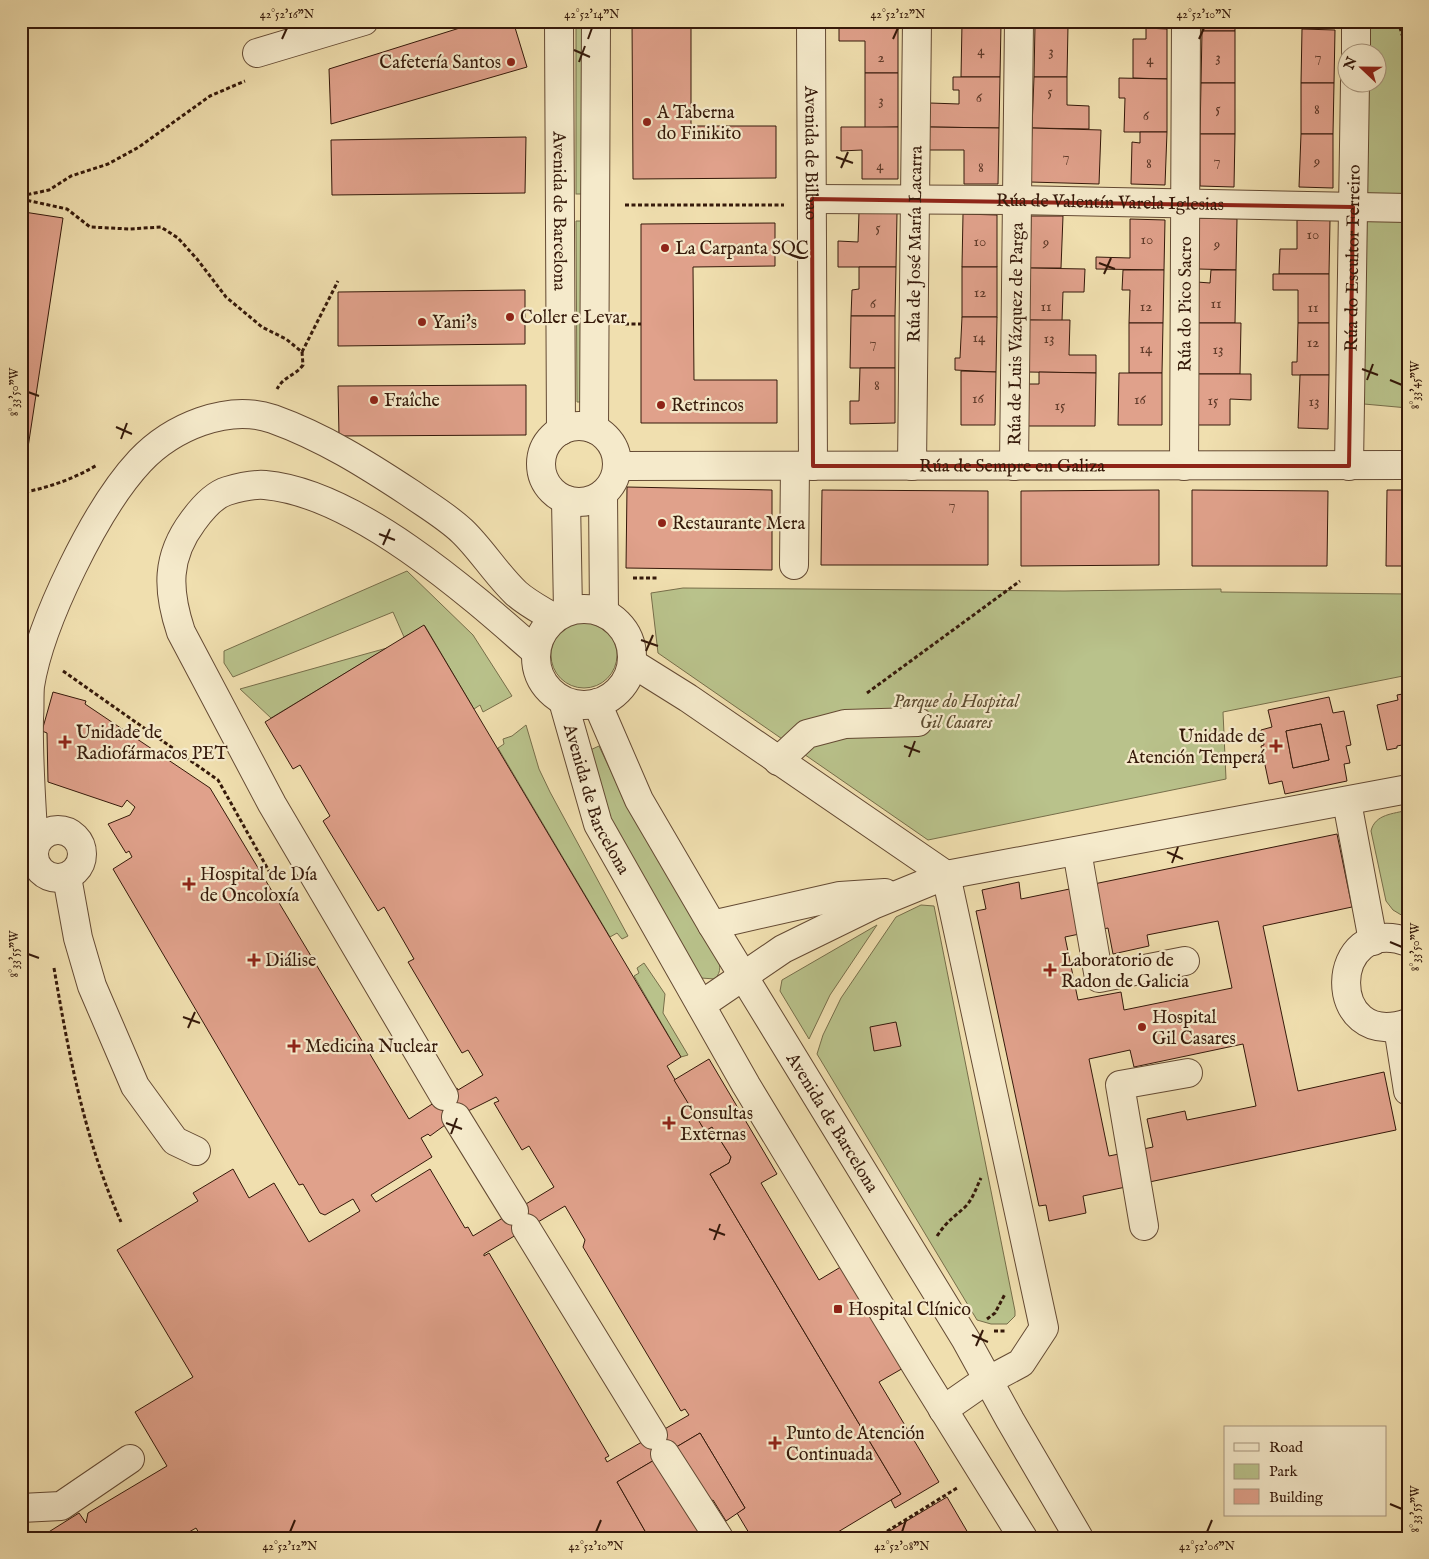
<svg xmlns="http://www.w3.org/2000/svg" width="1429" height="1559" font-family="'IM FELL English',serif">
  <rect width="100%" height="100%" fill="#f0dfaf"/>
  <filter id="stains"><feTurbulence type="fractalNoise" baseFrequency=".004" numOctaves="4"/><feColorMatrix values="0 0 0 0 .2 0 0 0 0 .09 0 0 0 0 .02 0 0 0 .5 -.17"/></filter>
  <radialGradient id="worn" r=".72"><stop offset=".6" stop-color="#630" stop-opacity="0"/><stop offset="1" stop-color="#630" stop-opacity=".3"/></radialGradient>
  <!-- green -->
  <g fill="#b9c28b" stroke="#776e4a">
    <rect x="576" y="21" width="6" height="173"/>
    <polygon points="1369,21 1408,21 1408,408 1364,404 1368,83 1376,82 1376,52 1369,52"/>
    <polygon points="576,221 583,221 584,402 577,402"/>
    <polygon points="407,571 473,635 512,696 483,712 480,705 474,709 425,626 404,637 393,612 233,677 224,663 224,651"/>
    <polygon points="683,588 1064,591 1221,589 1221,592 1408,594 1408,675 1223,712 1226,779 928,840 658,653 651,593"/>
    <circle cx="584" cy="655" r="33"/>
    <polygon points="387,648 271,718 240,689"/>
    <polygon points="526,725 539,769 550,792 628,936 622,939 617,933 610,937 498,748 504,744 503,739 512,736"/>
    <path d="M599 746 630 812 717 955C720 965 722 971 715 979L701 978 617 837 588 751Z"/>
    <path d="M1408 810V919L1393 910 1386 901 1371 831C1375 814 1393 814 1408 810Z"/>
    <polygon points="921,905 934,906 1015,1311 1015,1316 1007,1324 991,1324 977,1320 817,1054 823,1035 841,998 896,917"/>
    <polygon points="877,925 830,995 809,1039 780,991 782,980"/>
    <polygon points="644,963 665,994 663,1013 688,1055 681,1057 634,976 639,973 637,968"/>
  </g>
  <!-- building -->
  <g fill="#e0a18b" stroke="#35190a" fill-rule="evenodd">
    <polygon points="482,21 513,21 527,67 331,124 329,69"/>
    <polygon points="632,21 776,21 776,25 691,26 691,126 776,126 776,178 633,179"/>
    <rect x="839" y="21" width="59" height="3"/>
    <polygon points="945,21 1001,21 1001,24 945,23"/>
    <polygon points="1035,21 1068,21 1068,26 1035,25"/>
    <polygon points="1133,21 1167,21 1167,29 1133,28"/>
    <polygon points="1202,21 1258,21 1258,28 1235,28 1235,31 1202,31"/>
    <polygon points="962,23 1001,24 1000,77 961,77"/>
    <polygon points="839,24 898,24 898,73 865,73 865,41 839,41"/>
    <polygon points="1035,25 1068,26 1067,77 1034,77"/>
    <polygon points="1146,28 1167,29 1167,79 1133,78 1133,39 1146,39"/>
    <polygon points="1302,29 1335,30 1334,83 1301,83"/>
    <polygon points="1202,31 1235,31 1235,83 1201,83"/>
    <polygon points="865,73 898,73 898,127 865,128"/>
    <polygon points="953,77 1000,77 999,128 929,127 930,103 959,104 959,90 953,90"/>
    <polygon points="1034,77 1067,77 1067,105 1089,106 1089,129 1032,128"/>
    <polygon points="1119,78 1167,79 1167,132 1124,132 1125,98 1119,98"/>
    <polygon points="1201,83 1235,83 1235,134 1200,134"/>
    <polygon points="1301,83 1334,83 1333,134 1301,134"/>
    <polygon points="841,127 898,127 898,179 862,179 862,150 841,151"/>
    <polygon points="929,127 999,128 998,184 964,184 964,150 929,150"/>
    <polygon points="1032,128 1101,130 1099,184 1030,182"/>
    <polygon points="1140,132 1167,132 1165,185 1131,184 1132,142 1140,143"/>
    <polygon points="1200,134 1235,134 1234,187 1200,186"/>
    <polygon points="1301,134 1333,134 1333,188 1299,187"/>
    <polygon points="526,137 525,193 332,195 331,140"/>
    <polygon points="24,212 63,218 25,467 21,466 21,232"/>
    <polygon points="859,212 897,213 896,267 838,267 838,241 858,242"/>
    <polygon points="963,214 997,215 997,267 962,267"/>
    <polygon points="1031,216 1063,216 1061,268 1030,268"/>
    <polygon points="1199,218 1237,219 1236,270 1198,269"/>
    <polygon points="1130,219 1165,220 1164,270 1096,269 1096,257 1130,258"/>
    <polygon points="1297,220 1330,220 1329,274 1279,274 1280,249 1297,249"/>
    <polygon points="775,223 775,266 693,267 694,380 777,380 777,423 641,423 641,224"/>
    <polygon points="859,267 896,267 895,316 851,316 852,290 859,289"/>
    <rect x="962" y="267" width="35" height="50"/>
    <polygon points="1030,268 1085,269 1084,292 1063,292 1062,321 1029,320"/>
    <polygon points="1123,270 1164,270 1163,323 1129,323 1130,290 1122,290"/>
    <polygon points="1211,270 1236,270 1235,323 1196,323 1197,282 1210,283"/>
    <polygon points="1273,274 1329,274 1329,323 1298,323 1298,290 1273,290"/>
    <polygon points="525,290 525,344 338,346 338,292"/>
    <polygon points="851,316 895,316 895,368 850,368"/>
    <polygon points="962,317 997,317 996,372 955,370 955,358 960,358"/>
    <polygon points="1029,320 1070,320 1069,355 1096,355 1096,373 1028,372"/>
    <polygon points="1129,323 1163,323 1162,373 1129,373"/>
    <polygon points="1196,323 1241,323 1240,374 1195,374"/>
    <polygon points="1298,323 1329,323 1329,375 1292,375 1292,362 1297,362"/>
    <polygon points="860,368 895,368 895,423 850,424 850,401 859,401"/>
    <polygon points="961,371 996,372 995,425 961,425"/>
    <polygon points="1039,372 1096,373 1095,426 1025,426 1026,384 1039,384"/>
    <polygon points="1119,373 1162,373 1162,425 1118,425"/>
    <polygon points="1195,374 1251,374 1251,400 1230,399 1230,425 1195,425"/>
    <polygon points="1300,375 1329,375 1328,429 1298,428"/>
    <polygon points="526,385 526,435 339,436 338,386"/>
    <polygon points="627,487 772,490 772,570 626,568"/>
    <polygon points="822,490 988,491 988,565 821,565"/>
    <polygon points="1159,490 1159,565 1021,566 1021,491"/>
    <polygon points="1192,490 1328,491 1327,566 1192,566"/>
    <polygon points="1387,490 1408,490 1408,566 1386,566"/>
    <path d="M424 625 681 1057 667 1066 705 1131 712 1127 731 1157 729 1163 710 1174 901 1494 828 1538H752L737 1513 745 1508 700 1433 617 1482 649 1538H202L196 1528 182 1536 175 1533 168 1538H39L79 1513 86 1523 88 1513 167 1466 135 1412 193 1377 117 1250 198 1201 193 1193 233 1169 249 1198 274 1183 309 1242 360 1211 353 1199 325 1215 320 1213 303 1184 299 1185 113 869 132 857 129 851 126 853 108 824 130 815 135 807 127 800 122 807 48 782 47 733 42 731 53 692 86 701 85 704 210 788 409 1119 457 1088 458 1090 483 1075 468 1050 462 1053 408 962 414 959 384 907 378 911 323 821 330 816 300 765 293 769 265 722ZM496 1097 499 1101 494 1103 522 1150 529 1146 554 1187 473 1236 468 1227 465 1228 430 1169 376 1202 371 1195 432 1157 421 1138 428 1134 430 1136 456 1117ZM565 1206 585 1240 583 1247 681 1411 685 1409 689 1415 607 1462 605 1458 609 1456 489 1253 484 1256V1254Z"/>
    <polygon points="1408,693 1408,745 1407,744 1397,746 1397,748 1387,750 1377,705 1398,700 1397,695"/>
    <path d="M1329 697 1333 713 1344 711 1351 745 1346 746 1350 763 1344 764 1347 781 1285 794 1282 781 1269 784 1261 746 1264 745 1261 730 1272 727 1268 710ZM1321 724 1329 760 1293 768 1286 731Z"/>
    <polygon points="1321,724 1329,760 1293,768 1286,731"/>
    <path d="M1337 834 1352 907 1263 926 1298 1091 1384 1072 1396 1130 1083 1196 1086 1213 1049 1221 1046 1205 1039 1206 976 911 986 909 982 890 1019 882 1021 899ZM1218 921 1232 988 1124 1010 1121 992 1078 1000 1065 937 1108 928 1113 954 1149 946 1147 935ZM1243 1044 1256 1106 1187 1120 1185 1111 1147 1119 1153 1147 1109 1156 1089 1059 1130 1050 1134 1067Z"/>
    <polygon points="896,1022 901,1046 874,1051 870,1027"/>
    <polygon points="709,1059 777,1174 761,1183 819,1280 844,1265 905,1367 879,1382 939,1482 895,1508 891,1500 901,1494 710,1174 729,1163 731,1157 712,1127 705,1131 674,1080"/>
    <polygon points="700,1433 745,1508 726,1521 713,1500 690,1514 704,1538 649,1538 617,1482"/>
    <polygon points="947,1497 971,1538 878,1538"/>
  </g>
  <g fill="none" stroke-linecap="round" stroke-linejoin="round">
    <defs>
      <g id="minor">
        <path id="s1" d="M559 21 561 431"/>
        <path id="s2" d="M811 21 813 466"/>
        <polyline points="1356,52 1356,21"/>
        <polyline points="257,53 364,21"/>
        <path id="s3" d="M812 199 1016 200 1408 208"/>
        <circle cx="579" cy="464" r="38"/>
        <polyline points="594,429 596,21"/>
        <path id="s4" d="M617 466 1408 465"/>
        <path id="s5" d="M912 466 917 21"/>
        <path id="s6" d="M1014 466 1019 21"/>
        <path id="s7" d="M1184 466 1186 21"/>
        <path id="s8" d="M1349 466 1355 82"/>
        <polyline points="603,494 604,613"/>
        <polyline points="566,500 568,611"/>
        <polyline points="794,565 795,466"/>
        <circle cx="584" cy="657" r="48"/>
        <polyline points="632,663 688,698 946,875 1044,1328 1021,1363 976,1387 943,1410"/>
        <path id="s9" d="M563 701 598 824 746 1085 918 1369 1023 1538"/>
        <path id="s10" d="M597 703 639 800 712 925 966 1340 1010 1420 1079 1538"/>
        <polyline points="778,761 807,734 845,724 918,722"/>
        <polyline points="1347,802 1373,941"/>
        <circle cx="58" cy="854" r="24"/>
        <path d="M34 851C32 807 28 763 29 718 30 708 29 697 30 686 40 623 96 508 140 461 171 428 227 403 273 419 323 437 366 464 410 493 427 505 446 516 462 531 481 549 496 574 516 593 527 603 541 610 554 618"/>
        <polyline points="1077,851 1099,978 1185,961"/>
        <polyline points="67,877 78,938 92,986 135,1086 175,1141 196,1151"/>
        <polyline points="712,925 840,896 885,893"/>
        <path d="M1408 942C1327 912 1324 1052 1408 1023"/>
        <polyline points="701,1005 783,949 875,904 946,875 1408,789"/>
        <polyline points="1398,1027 1408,1091"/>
        <path d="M444 1096 272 804 181 632C167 590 166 557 193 521 201 510 214 495 227 491 237 488 254 484 265 485 356 493 469 593 536 652"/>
        <polyline points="456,1117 514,1211"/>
        <polyline points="1144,1226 1120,1085 1188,1073"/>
        <polyline points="526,1228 653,1435"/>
        <polyline points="665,1454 719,1538"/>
        <polyline points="21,1508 61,1506 130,1459"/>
      </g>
    </defs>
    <!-- minor casing -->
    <use href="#minor" stroke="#644a33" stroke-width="30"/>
    <!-- path -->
    <g stroke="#35190a" stroke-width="3" stroke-dasharray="4 2.5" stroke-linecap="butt">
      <polyline points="1398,21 1408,54"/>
      <polyline points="21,196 49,190 71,176 108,164 139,147 210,96 245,81"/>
      <path d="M21 199 67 209 90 227 130 229 161 227 178 238 197 259 226 297 262 327 286 339 302 352 303 365C294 377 285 375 277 389"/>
      <polyline points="625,205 784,205"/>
      <polyline points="625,324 641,324"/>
      <polyline points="302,352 338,281"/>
      <path d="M25 492C51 487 75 478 97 465"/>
      <polyline points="633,578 657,578"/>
      <polyline points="63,671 218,780 274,880 281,876"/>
      <polyline points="867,693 1020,581"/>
      <path d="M54 968C69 1056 85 1141 121 1222"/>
      <path d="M937 1236C948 1220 952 1219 965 1207 973 1199 976 1188 981 1178"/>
      <polyline points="987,1319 995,1313 1005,1294"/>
      <polyline points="994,1331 1007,1331"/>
      <polyline points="876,1538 957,1488"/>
    </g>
    <!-- minor -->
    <use href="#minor" stroke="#f5eacb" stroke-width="28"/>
  </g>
  <!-- marked area -->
  <path fill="none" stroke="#8f2418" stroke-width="4" stroke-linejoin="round" d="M812 199 1353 207 1349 466H813Z"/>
  <!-- ticks -->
  <path fill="none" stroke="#35190a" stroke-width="2" d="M282 39 287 28M588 39 592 28M893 39 898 28M1199 39 1204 28M574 50 590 57M579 62 585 46M836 157 853 163M841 168 848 152M1099 263 1115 269M1104 274 1111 258M1362 369 1378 375M1367 380 1373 364M1390 380 1402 385M28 392 39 396M116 427 132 434M121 439 127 423M379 534 395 540M383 545 390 529M641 640 658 646M646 651 653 635M904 746 920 752M909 757 915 741M1167 852 1183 859M1172 863 1178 847M1390 942 1402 947M28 954 39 958M183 1017 200 1023M188 1028 195 1012M446 1123 462 1129M451 1134 457 1118M709 1229 725 1235M714 1240 720 1224M972 1335 988 1342M976 1346 983 1330M1390 1504 1402 1509M290 1532 295 1520M596 1532 601 1520M902 1532 906 1520M1207 1532 1212 1520"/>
  <!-- markers -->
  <g fill="#8f2418" stroke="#f5eacb" stroke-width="2">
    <circle cx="511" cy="62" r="5"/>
    <circle cx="647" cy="122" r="5"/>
    <circle cx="665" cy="248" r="5"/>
    <circle cx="510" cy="317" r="5"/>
    <circle cx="422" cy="322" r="5"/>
    <circle cx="374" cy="400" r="5"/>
    <circle cx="661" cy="405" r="5"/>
    <circle cx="662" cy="523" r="5"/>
    <path d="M62.5 734.5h5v5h5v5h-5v5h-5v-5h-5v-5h5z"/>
    <path d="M1273.5 738.5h5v5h5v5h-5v5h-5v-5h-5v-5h5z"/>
    <path d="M186.5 876.5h5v5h5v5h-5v5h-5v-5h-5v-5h5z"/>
    <path d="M251.5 952.5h5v5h5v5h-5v5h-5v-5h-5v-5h5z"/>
    <path d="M1047.5 962.5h5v5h5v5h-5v5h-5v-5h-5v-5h5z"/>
    <circle cx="1142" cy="1027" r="5"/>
    <path d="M291.5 1038.5h5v5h5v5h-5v5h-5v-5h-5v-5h5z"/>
    <path d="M666.5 1115.5h5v5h5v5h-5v5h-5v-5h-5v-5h5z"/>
    <rect x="833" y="1304" width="10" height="10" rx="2.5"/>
    <path d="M772.5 1435.5h5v5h5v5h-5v5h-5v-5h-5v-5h5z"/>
  </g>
  <g text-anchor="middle" stroke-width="4.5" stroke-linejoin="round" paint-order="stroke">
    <!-- number labels -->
    <g font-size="15" fill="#603b2a">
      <text x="981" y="55">4</text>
      <text x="1051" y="56">3</text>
      <text x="1318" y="61">7</text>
      <text x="881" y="62">2</text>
      <text x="1218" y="62">3</text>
      <text x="1150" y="64">4</text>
      <text x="1050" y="96">5</text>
      <text x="979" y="102">6</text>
      <text x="881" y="105">3</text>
      <text x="1218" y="113">5</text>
      <text x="1317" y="114">8</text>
      <text x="1146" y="120">6</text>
      <text x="1066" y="161">7</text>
      <text x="1217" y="165">7</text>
      <text x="1317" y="166">9</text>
      <text x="1149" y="168">8</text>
      <text x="880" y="170">4</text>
      <text x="981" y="172">8</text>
      <text x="878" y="232">5</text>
      <text x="1313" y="239">10</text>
      <text x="1147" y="244">10</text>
      <text x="980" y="246">10</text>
      <text x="1046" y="247">9</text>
      <text x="1217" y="249">9</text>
      <text x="980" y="297">12</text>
      <text x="873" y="308">6</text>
      <text x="1216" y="308">11</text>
      <text x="1046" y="311">11</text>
      <text x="1146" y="311">12</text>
      <text x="1313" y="312">11</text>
      <text x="979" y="342">14</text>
      <text x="1049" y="343">13</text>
      <text x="873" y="347">7</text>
      <text x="1313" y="347">12</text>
      <text x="1146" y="353">14</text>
      <text x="1218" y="354">13</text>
      <text x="877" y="390">8</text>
      <text x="978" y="403">16</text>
      <text x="1140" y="404">16</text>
      <text x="1213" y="405">15</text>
      <text x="1314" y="406">13</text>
      <text x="1060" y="410">15</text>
      <text x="952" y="509">7</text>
    </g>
    <!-- poi labels -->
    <g font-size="18" fill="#35190a" stroke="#f5eacb" text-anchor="start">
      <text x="501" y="68" text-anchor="end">Cafetería Santos</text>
      <text x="657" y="118">A Taberna<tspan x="657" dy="21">do Finikito</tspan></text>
      <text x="675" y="254">La Carpanta SQC</text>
      <text x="520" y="323">Coller e Levar</text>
      <text x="432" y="328">Yani's</text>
      <text x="384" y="406">Fraîche</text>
      <text x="671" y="411">Retrincos</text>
      <text x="672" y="529">Restaurante Mera</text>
      <text x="76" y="738">Unidade de<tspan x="76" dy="21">Radiofármacos PET</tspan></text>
      <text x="1265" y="742" text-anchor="end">Unidade de<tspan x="1265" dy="21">Atención Temperá</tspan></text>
      <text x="200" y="880">Hospital de Día<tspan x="200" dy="21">de Oncoloxía</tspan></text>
      <text x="265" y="966">Diálise</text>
      <text x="1061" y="966">Laboratorio de<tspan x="1061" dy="21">Radon de Galicia</tspan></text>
      <text x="1152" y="1023">Hospital<tspan x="1152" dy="21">Gil Casares</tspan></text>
      <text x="305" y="1052">Medicina Nuclear</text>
      <text x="680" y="1119">Consultas<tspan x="680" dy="21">Externas</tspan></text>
      <text x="848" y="1315">Hospital Clínico</text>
      <text x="786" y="1439">Punto de Atención<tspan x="786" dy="21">Continuada</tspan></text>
    </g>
    <!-- street labels -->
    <g font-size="18" fill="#35190a" stroke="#f5eacb">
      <text dy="6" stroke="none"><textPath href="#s2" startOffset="132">Avenida de Bilbao</textPath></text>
      <text dy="6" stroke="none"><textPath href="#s3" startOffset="298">Rúa de Valentín Varela Iglesias</textPath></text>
      <text dy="6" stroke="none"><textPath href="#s1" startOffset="190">Avenida de Barcelona</textPath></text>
      <text dy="6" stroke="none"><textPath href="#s5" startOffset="222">Rúa de José María Lacarra</textPath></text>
      <text dy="6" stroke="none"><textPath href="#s8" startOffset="208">Rúa do Escultor Ferreiro</textPath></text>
      <text dy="6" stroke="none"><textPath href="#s7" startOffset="162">Rúa do Pico Sacro</textPath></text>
      <text dy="6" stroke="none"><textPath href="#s6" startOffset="132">Rúa de Luis Vázquez de Parga</textPath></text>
      <text dy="6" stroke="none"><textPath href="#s4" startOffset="395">Rúa de Sempre en Galiza</textPath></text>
      <text dy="6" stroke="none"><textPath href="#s9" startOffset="104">Avenida de Barcelona</textPath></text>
      <text dy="6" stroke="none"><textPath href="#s10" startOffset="482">Avenida de Barcelona</textPath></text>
    </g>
    <!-- park labels -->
    <g font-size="18" font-style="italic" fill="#5d4c31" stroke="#f5eacb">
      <text x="956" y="707">Parque do Hospital<tspan x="956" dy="21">Gil Casares</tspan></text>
    </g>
  </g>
  <!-- margin -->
  <rect width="1429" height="1559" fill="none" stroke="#f0dfaf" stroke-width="55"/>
  <!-- legend -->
  <rect x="1224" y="1426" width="162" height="90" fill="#f5eacb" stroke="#a8967e"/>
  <rect x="1234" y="1443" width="25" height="8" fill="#f5eacb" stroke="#a8967e"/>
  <text x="1269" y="1452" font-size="15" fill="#35190a">Road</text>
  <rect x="1234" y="1464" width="25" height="15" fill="#b9c28b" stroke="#a8967e"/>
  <text x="1269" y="1476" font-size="15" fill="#35190a">Park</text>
  <rect x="1234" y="1489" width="25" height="15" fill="#e0a18b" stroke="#a8967e"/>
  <text x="1269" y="1502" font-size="15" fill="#35190a">Building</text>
  <!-- north arrow -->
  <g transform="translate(1362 68) rotate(292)"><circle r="24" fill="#f5eacb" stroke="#a8967e"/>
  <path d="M0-4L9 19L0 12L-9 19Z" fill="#8f2418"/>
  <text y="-8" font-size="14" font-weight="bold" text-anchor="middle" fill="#35190a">N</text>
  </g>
  <rect x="28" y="28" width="1374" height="1504" fill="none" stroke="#35190a" stroke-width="2"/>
  <g font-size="12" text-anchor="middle" fill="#35190a">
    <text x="287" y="18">42°52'16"N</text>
    <text x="592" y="18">42°52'14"N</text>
    <text x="898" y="18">42°52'12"N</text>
    <text x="1204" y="18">42°52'10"N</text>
    <text transform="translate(1415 385) rotate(-90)" y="4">8°33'45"W</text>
    <text transform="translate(14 392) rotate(-90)" y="4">8°33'50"W</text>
    <text transform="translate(1415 947) rotate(-90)" y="4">8°33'50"W</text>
    <text transform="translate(14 954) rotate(-90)" y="4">8°33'55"W</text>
    <text transform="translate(1415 1509) rotate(-90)" y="4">8°33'55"W</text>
    <text x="290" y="1550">42°52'12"N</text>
    <text x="596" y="1550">42°52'10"N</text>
    <text x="902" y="1550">42°52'08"N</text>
    <text x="1207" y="1550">42°52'06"N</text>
  </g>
  <rect width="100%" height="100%" filter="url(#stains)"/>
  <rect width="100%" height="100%" fill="url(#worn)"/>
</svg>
